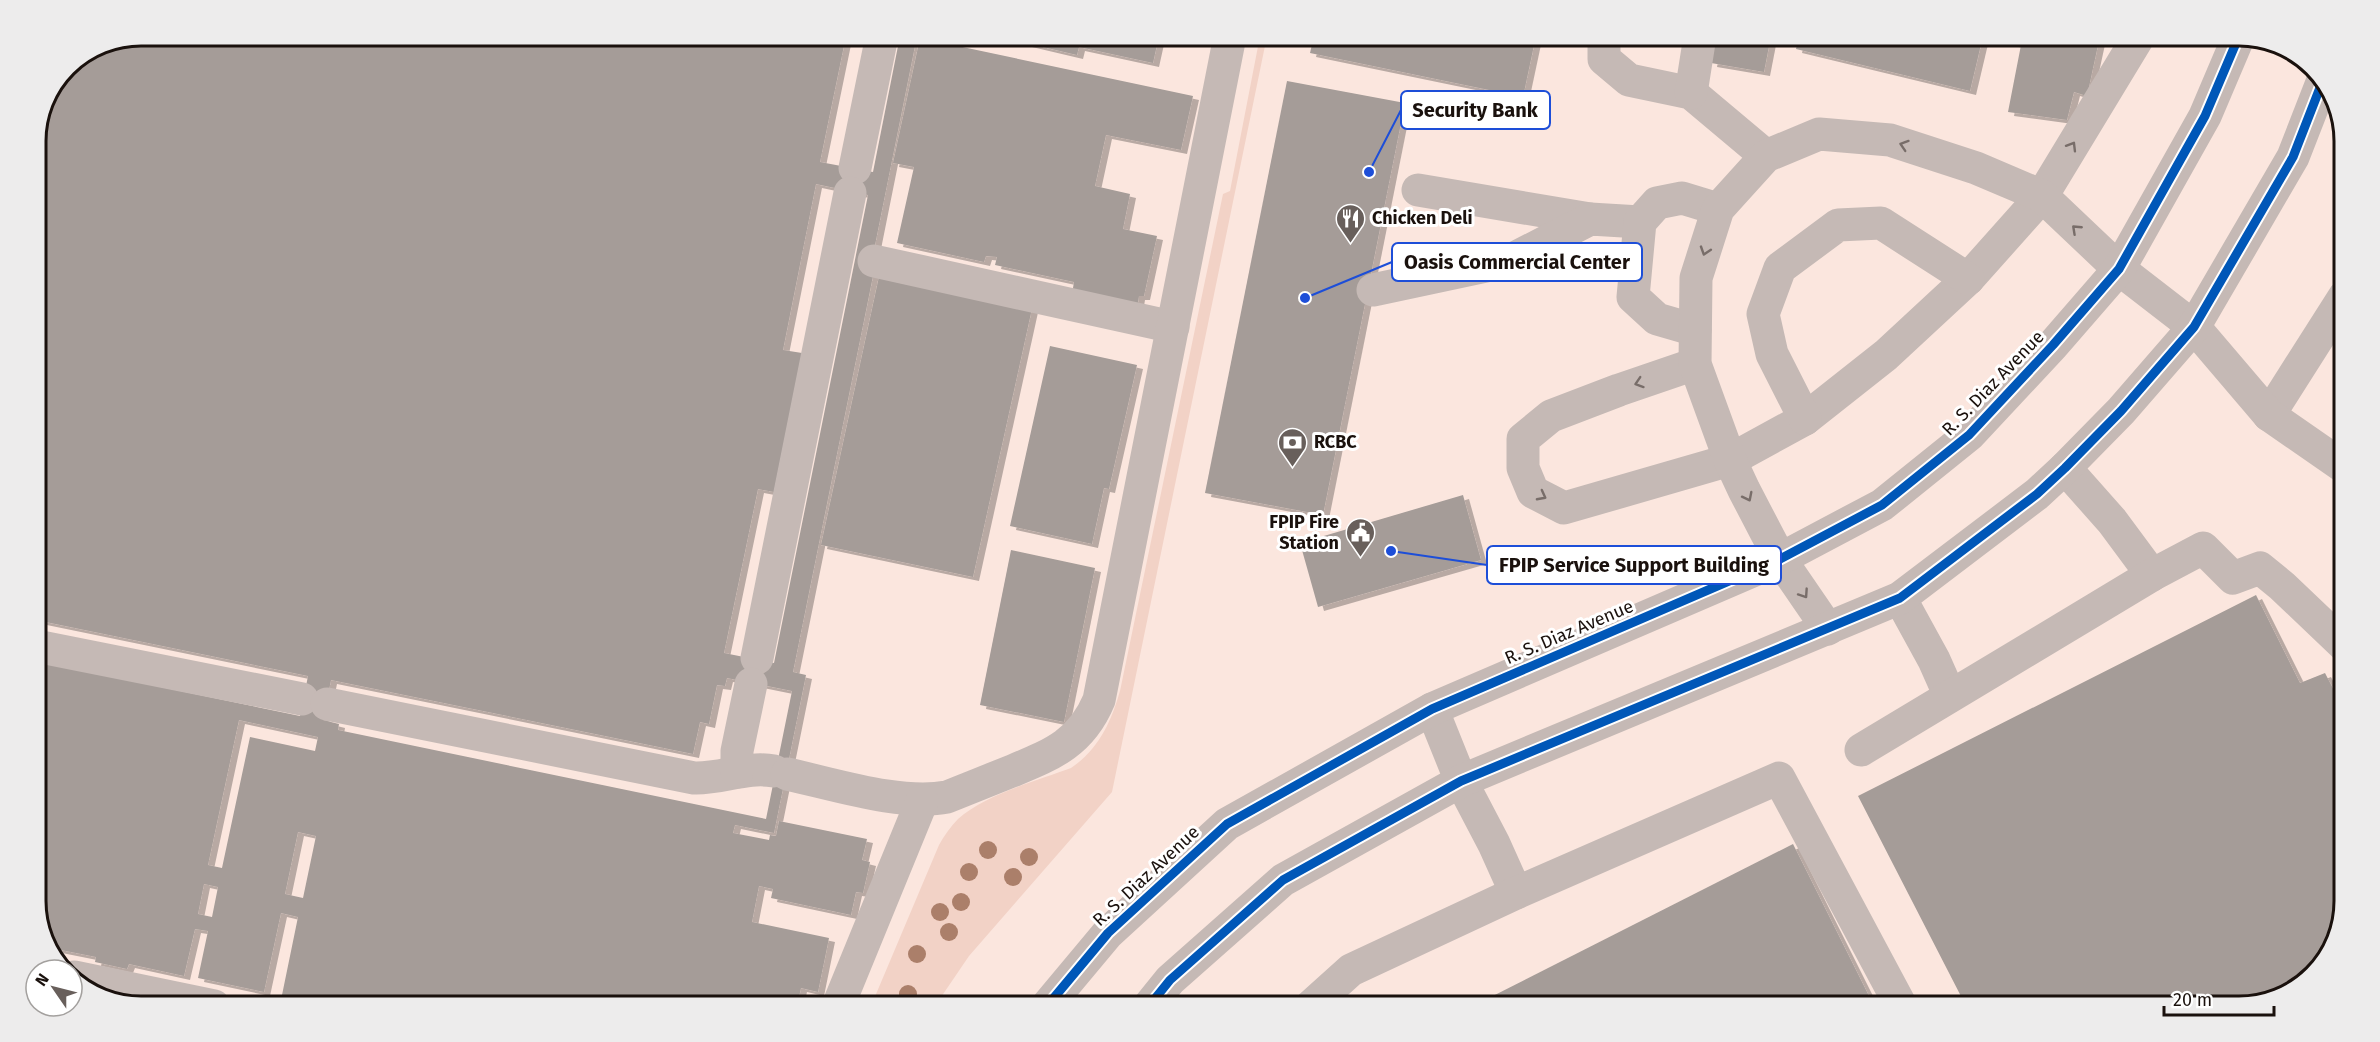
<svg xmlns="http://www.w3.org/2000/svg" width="2380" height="1042" font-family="'Fira Sans',sans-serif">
  <defs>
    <filter id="shadow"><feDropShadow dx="6" dy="4" stdDeviation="0" flood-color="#0004"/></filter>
  </defs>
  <rect width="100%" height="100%" fill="#f8efeb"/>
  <!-- built -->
  <polygon fill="#fbe6de" points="141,36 2239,36 2279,44 2326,83 2344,135 2344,901 2336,941 2297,988 2239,1006 141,1006 65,970 58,964 36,908 36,135 67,67 101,44"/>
  <!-- green -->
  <path fill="#f2d2c6" d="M1260 36H1267L1112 792 969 956 935 1006H871L939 845C944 836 950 827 958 819 986 794 1036 781 1071 768 1099 749 1111 722 1120 691L1223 194 1230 191Z"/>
  <!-- building -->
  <g fill="#a59c98" fill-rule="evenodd" filter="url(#shadow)">
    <path d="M141 36H846L820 162 873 172 900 36H917L871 265 875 266 793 672 806 675 774 833 735 825 733 833 769 840 770 835 776 836 779 821 867 839 862 860 870 862 863 893 856 892 851 915 771 898 773 889 759 886 752 922 829 938 818 992 801 988 797 1006H336L282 995 298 917 281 913 264 992 198 978 208 931 195 929 184 976 129 964 127 969 95 962 96 957 51 948 36 908V661L300 716 308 676 36 620V135L67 67 101 44ZM816 184 868 195 774 663 724 653 758 489 774 492 802 353 783 350ZM727 678 792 691 766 819 338 730 339 724 323 720 331 680 693 754 700 722 709 724 717 685 725 686ZM239 720 318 737 315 751 250 737 222 868 208 865ZM298 832 316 836 303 898 285 894ZM204 884 218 887 212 917 198 914Z"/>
    <polygon points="996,36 1159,36 1153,63 1079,47 1077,55"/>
    <polygon points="1314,36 1536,36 1523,97 1310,53"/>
    <polygon points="1716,36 1771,36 1764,72 1711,63"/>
    <polygon points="1799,36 1983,36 1970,91 1796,49"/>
    <polygon points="1992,36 2100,36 2087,96 2074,92 2067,120 2008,112 2021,45 1992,38"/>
    <polygon points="920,38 1193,96 1181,150 1106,135 1095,186 1130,194 1123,229 1157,236 1144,296 1139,296 1137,308 1072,294 1074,282 995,265 997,257 986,256 984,262 897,243 914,167 893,163"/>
    <polygon points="1287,81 1405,103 1323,515 1205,493"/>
    <polygon points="880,272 1033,304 973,577 821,545"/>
    <polygon points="1050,346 1137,365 1109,489 1104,488 1092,544 1010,526"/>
    <polygon points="1463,495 1481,560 1318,607 1300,543"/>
    <polygon points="1011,550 1095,568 1064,722 980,705"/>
    <polygon points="2256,595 2300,683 2325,673 2344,710 2344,901 2336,941 2297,988 2239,1006 1966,1006 1858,796"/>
    <polygon points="1793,844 1874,1006 1473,1006"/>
  </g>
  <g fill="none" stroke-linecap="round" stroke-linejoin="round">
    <!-- minor -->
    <g stroke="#c5b9b5" stroke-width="33">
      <polyline points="1604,36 1604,59 1629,80 1691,93 1766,156"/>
      <polyline points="1691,93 1700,36"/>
      <polyline points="855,168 882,36"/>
      <polyline points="1418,190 1590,219"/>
      <polyline points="874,261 1173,327"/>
      <polyline points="1373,290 1509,261 1590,219 1640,222"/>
      <polyline points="1695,330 1657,319 1633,297 1640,222 1657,203 1682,198 1718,209"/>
      <polyline points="1695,364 1619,390 1551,416 1523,439 1523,468 1533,492 1564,508 1730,460 1805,419 1886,355 1968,279 2042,196 2139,36"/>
      <polyline points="2269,415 2344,297"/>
      <polyline points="1805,419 1772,354 1763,314 1780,268 1838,225 1881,223 1968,279"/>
      <polyline points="2065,468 2112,521 2152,575"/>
      <polyline points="1900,598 1934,660 1950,696"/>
      <polyline points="1828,629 1780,559 1744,490 1730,460 1695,364 1696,278 1718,209 1766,156 1819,134 1890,140 1976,168 2042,196 2119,269 2194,327 2269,415 2344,467"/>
      <polyline points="36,646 302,699"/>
      <polyline points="757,658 850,193"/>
      <path d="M327 704 694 778C722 779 746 766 774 771"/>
      <polyline points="1432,709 1461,781 1494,844 1516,893"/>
      <polyline points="1861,750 2152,575 2203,548 2233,578 2260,568 2282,586 2344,645"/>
      <polyline points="737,772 737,751 751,684"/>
      <path d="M787 774C834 784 901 806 947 797 969 788 990 780 1012 771 1053 754 1081 743 1099 700L1230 36"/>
      <polyline points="74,977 214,1006"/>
      <polyline points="838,1006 922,801"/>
      <polyline points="1047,1006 1108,933 1227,824 1432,709 1780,559 1882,505 1969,435 2053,345 2119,269 2205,116 2239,36"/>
      <polyline points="1149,1006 1170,980 1283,880 1461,781 1900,598 2037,494 2065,468 2121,411 2194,327 2293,157 2323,80"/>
      <polyline points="1311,1006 1351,970 1516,893 1779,778 1901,1006"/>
    </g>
    <defs>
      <g id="cycleway">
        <polyline points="1047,1006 1108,933 1227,824 1432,709 1780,559 1882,505 1969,435 2053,345 2119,269 2205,116 2239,36"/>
        <polyline points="1149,1006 1170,980 1283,880 1461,781 1900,598 2037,494 2065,468 2121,411 2194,327 2293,157 2323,80"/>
      </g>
    </defs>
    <!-- cycleway casing -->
    <use href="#cycleway" stroke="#fff" stroke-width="13"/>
    <!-- cycleway -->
    <use href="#cycleway" stroke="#0057b8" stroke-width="9"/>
  </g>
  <!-- trees -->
  <g fill="#ab7f6a">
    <circle cx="988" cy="850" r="9"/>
    <circle cx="1029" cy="857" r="9"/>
    <circle cx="969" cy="872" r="9"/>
    <circle cx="1013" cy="877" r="9"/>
    <circle cx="961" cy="902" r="9"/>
    <circle cx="940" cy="912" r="9"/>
    <circle cx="949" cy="932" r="9"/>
    <circle cx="917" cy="954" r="9"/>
    <circle cx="908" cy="994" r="9"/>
  </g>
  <!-- one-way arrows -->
  <defs><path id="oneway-chevron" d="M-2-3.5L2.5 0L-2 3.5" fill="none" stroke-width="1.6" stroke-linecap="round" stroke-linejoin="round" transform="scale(1.5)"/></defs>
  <g stroke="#786d69">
    <use href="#oneway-chevron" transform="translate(1904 145) rotate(-162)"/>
    <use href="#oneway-chevron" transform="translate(2072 146) rotate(-59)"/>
    <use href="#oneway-chevron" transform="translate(2076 229) rotate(-137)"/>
    <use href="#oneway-chevron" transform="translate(1705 251) rotate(108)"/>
    <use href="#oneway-chevron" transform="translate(1639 383) rotate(162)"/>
    <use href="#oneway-chevron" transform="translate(1542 496) rotate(28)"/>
    <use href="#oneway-chevron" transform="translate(1748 497) rotate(63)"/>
    <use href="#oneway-chevron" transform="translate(1804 594) rotate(56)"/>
  </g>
  <!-- icons -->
  <defs>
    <symbol id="restaurant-pin" viewBox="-11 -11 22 30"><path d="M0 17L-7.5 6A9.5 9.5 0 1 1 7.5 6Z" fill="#685f5b" stroke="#fff"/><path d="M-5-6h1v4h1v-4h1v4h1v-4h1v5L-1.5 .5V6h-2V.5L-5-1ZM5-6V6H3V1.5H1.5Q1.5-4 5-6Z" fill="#fff"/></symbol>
    <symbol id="bank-pin" viewBox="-11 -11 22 30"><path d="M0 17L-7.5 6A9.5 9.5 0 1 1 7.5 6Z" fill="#685f5b" stroke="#fff"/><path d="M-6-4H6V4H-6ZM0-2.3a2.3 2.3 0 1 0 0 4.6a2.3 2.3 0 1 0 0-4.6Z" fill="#fff"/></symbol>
    <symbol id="civic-pin" viewBox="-11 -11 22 30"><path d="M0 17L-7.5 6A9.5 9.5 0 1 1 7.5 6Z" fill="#685f5b" stroke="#fff"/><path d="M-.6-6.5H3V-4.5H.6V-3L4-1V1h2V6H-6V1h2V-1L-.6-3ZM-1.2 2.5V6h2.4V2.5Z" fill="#fff"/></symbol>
  </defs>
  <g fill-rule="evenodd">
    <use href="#restaurant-pin" x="1334" y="202" width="33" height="45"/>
    <use href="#bank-pin" x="1276" y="426" width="33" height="45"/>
    <use href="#civic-pin" x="1344" y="516" width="33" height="45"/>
  </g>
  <g text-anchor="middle" stroke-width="6" stroke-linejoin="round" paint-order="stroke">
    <!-- poi labels -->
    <g font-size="18" font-weight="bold" fill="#1a110d" stroke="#fff" text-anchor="start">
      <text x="1372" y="224">Chicken Deli</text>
      <text x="1314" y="448">RCBC</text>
      <text x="1339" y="528" text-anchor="end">FPIP Fire<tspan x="1339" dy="21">Station</tspan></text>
    </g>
    <!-- street labels -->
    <g font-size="18" fill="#1a110d" stroke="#fff">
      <text transform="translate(1993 383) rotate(-46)" y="6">R. S. Diaz Avenue</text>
      <text transform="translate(1569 632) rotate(-23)" y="6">R. S. Diaz Avenue</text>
      <text transform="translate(1146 876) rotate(-43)" y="6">R. S. Diaz Avenue</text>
    </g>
  </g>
  <!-- crop -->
  <path d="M0 0H2380V1042H0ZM141 46H2239A95 95 0 0 1 2334 141V901A95 95 0 0 1 2239 996H141A95 95 0 0 1 46 901V141A95 95 0 0 1 141 46Z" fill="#edecec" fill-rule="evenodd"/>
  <path fill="none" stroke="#1a110d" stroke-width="3" d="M141 46H2239A95 95 0 0 1 2334 141V901A95 95 0 0 1 2239 996H141A95 95 0 0 1 46 901V141A95 95 0 0 1 141 46Z"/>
  <!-- callouts -->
  <path fill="none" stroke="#1d4ed8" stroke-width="2" d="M1369 172L1401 110M1305 298L1392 262M1391 551L1487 565"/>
  <g fill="#1d4ed8" stroke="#fff" stroke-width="2">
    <circle cx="1369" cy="172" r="6"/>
    <circle cx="1305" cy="298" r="6"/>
    <circle cx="1391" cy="551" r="6"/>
  </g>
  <g fill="#fff" stroke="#1d4ed8" stroke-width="2">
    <rect x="1401" y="91" width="149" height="38" rx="6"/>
    <rect x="1392" y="243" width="250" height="38" rx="6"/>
    <rect x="1487" y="546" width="294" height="38" rx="6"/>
  </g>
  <g font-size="20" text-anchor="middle" font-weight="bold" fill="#1a110d">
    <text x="1475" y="117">Security Bank</text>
    <text x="1517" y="269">Oasis Commercial Center</text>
    <text x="1634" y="572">FPIP Service Support Building</text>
  </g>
  <!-- north arrow -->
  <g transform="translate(54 988) rotate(305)"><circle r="28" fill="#ffffff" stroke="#a3a09e" stroke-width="1.5"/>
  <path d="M0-4.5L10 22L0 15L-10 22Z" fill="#685f5b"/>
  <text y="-9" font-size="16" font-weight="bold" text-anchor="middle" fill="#1a110d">N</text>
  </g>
  <!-- scale -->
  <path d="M2164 1006v9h110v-9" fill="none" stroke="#1a110d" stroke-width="3"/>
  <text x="2173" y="1006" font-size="18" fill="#1a110d" stroke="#ffffff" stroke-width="4.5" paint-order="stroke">20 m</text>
</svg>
